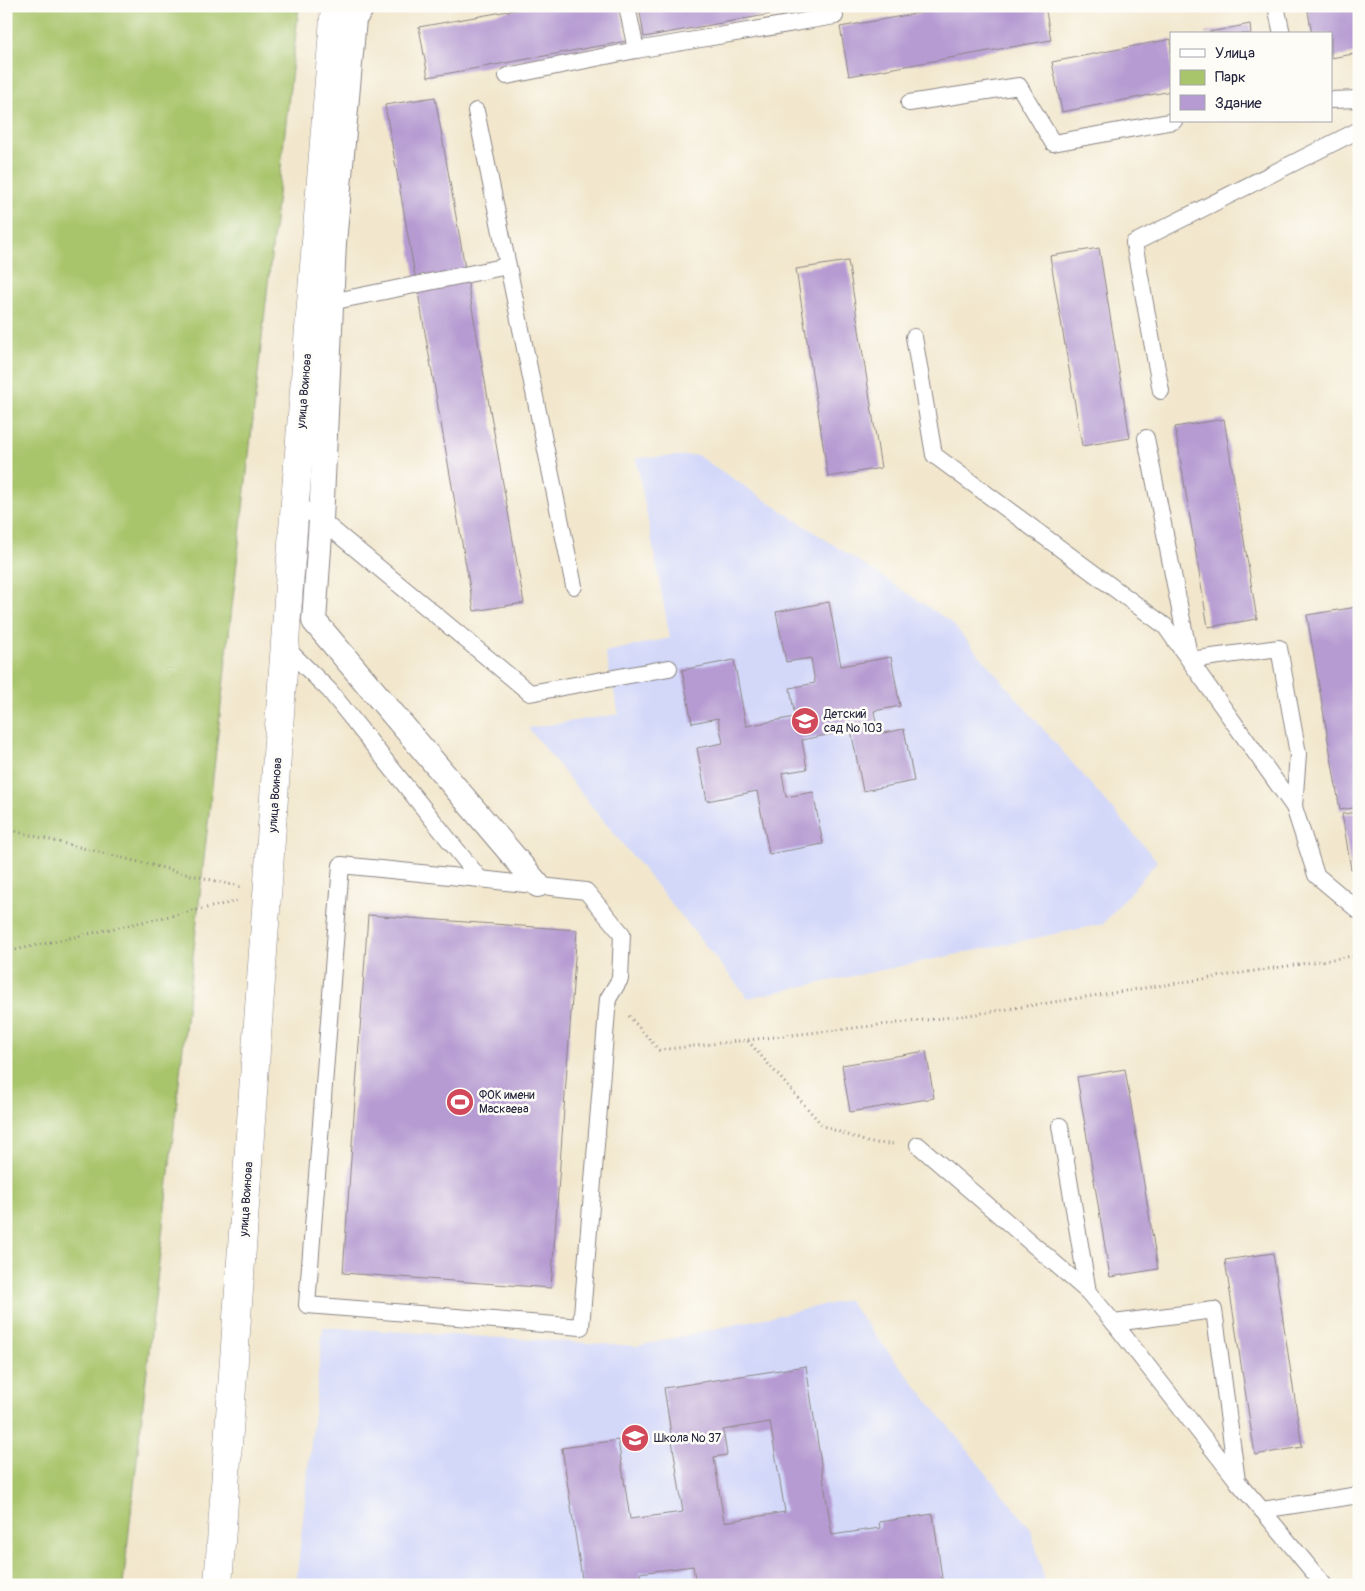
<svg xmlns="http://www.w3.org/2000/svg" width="1365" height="1591" font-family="Pangolin,sans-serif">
  <rect width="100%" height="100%" fill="#fdfcf7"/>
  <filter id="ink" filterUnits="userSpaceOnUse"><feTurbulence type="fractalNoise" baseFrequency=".02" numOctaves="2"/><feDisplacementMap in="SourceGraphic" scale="10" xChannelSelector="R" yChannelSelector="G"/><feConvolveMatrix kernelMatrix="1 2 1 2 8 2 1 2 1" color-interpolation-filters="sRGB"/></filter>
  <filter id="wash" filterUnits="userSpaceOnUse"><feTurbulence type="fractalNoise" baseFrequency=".0096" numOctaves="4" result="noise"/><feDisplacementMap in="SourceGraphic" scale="20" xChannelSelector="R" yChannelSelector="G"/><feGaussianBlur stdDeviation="1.12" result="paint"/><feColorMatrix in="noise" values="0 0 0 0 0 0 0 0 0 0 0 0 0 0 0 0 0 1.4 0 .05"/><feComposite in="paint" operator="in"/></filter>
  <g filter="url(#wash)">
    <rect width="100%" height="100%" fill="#f2e7cd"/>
    <!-- built -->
    <g fill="#d3d8f9">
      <polygon points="697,455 951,622 1157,861 1103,924 748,998 528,728 619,714 605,652 670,638 636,458"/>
      <polygon points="847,1300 1031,1529 1046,1585 296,1585 323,1327 637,1346"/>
    </g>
    <!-- green -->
    <polygon fill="#a9c56c" stroke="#667454" points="6,6 299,6 123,1585 6,1585"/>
    <g id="blocks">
      <!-- building -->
      <g fill="#b69bd2" fill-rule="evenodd">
        <polygon points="536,6 620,6 627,41 428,77 419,27"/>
        <polygon points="639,6 810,6 810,7 644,37"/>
        <polygon points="959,6 1045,6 1051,40 849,76 840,27"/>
        <polygon points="1307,6 1359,6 1359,53 1331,58 1331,34 1312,34"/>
        <polygon points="1250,24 1251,34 1205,34 1205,33"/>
        <polygon points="1171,39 1171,91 1062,112 1052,62"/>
        <polygon points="435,97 524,603 474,611 385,105"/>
        <polygon points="1099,248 1130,438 1082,446 1050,256"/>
        <polygon points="848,261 881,468 828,477 796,269"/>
        <polygon points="1224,419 1257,619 1208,627 1175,427"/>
        <polygon points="829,602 841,666 891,657 900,706 874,711 878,734 904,729 914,781 863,791 851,730 802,740 807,769 782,773 786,797 813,792 823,844 769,854 757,791 707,801 697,748 723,743 718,718 692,723 682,670 734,660 746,726 795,717 790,688 815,683 811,658 786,662 776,612"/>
        <polygon points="1357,607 1359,618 1359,807 1340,810 1307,615"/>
        <polygon points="1359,812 1359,868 1351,869 1342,814"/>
        <polygon points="368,915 577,930 551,1288 343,1273"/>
        <polygon points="926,1051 934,1098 850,1112 842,1065"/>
        <polygon points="1125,1069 1158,1269 1110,1277 1077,1077"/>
        <polygon points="1273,1253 1302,1447 1255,1455 1225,1260"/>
        <path d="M806 1366 832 1535 880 1528 879 1522 933 1514 943 1585H888V1581L864 1585H696L693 1566 640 1573 642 1585H583L562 1448 618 1440 630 1519 683 1512 664 1388ZM770 1422 785 1512 724 1522 714 1457 727 1455 723 1430Z"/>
      </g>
    </g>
  </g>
  <g filter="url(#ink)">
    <use href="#blocks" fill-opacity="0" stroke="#8a8484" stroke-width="1"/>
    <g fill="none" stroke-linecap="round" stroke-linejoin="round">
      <defs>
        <g id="service">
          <polyline points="627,6 636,50 835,16"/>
          <polyline points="1276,6 1282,34"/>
          <polyline points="507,76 636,50"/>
          <polyline points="1331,100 1359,99"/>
          <polyline points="909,103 1019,86 1053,143 1174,121"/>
          <polyline points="476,111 574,586"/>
          <polyline points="321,304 508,266"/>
          <polyline points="914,337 934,455 1165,626 1294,807 1316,875 1359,911"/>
          <polyline points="1161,391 1134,243 1359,130"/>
          <polyline points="1146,438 1190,660 1279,648 1298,754 1294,807"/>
          <polyline points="295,502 321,520 530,693 669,668"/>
          <polyline points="285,647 329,690 480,879 586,891 622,934 620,979 608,999 581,1327 307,1305 341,865 480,879"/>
          <polyline points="1060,1126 1088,1292 1114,1323 1214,1310 1237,1481 1262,1510 1359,1495"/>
          <polyline points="918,1145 1088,1292"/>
          <polyline points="1114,1323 1236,1479"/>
          <polyline points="1262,1510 1324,1585"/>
        </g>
        <polyline id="pedestrian" points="363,6 354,19 334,243 321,520 314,621 538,885"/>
        <polyline id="minor" points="218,1585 295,502 335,6"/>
      </defs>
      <!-- service casing -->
      <use href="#service" stroke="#8a8484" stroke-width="18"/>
      <!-- pedestrian casing -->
      <use href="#pedestrian" stroke="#8a8484" stroke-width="26"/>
      <!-- minor casing -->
      <use href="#minor" stroke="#8a8484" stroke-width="29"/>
      <!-- path -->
      <g stroke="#8a8484" stroke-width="3" stroke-dasharray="1 4" stroke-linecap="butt">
        <polyline points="6,829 240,887"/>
        <polyline points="6,952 238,901"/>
        <polyline points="629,1016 659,1050 969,1015 1359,955"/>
        <polyline points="748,1041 823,1126 870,1143 896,1144"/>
      </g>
      <!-- service -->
      <use href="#service" stroke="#fff" stroke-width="16"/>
      <!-- pedestrian -->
      <use href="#pedestrian" stroke="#fff" stroke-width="24"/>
      <!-- minor -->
      <use href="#minor" stroke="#fff" stroke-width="28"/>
    </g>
  </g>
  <!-- icons -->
  <defs>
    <symbol id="school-disc" viewBox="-11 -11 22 22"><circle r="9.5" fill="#d1495b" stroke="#fdfcf7"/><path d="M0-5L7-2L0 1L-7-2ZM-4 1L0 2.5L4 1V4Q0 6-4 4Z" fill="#fff"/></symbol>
    <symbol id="stadium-disc" viewBox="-11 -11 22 22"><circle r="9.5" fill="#d1495b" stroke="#fdfcf7"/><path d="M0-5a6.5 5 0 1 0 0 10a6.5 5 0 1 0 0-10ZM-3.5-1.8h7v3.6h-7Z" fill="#fff"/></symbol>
  </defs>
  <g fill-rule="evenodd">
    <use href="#school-disc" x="789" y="705" width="32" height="32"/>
    <use href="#stadium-disc" x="444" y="1086" width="32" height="32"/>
    <use href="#school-disc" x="619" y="1422" width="32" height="32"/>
  </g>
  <g text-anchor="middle" stroke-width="5" stroke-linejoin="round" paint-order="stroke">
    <!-- street labels -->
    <g font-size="12" fill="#22223b" stroke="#fdfcf7">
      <text transform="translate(304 391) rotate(-85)" y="4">улица Воинова</text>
      <text transform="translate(275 795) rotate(-86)" y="4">улица Воинова</text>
      <text transform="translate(246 1199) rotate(-86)" y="4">улица Воинова</text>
    </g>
    <!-- poi labels -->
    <g font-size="12" fill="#22223b" stroke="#fdfcf7" text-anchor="start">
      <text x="824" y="718">Детский<tspan x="824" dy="14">сад № 103</tspan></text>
      <text x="479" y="1099">ФОК имени<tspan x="479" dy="14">Маскаева</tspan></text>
      <text x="654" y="1442">Школа № 37</text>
    </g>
  </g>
  <!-- margin -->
  <rect width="1365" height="1591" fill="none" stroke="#fdfcf7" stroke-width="25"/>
  <!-- legend -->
  <rect x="1170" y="32" width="162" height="90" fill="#fdfcf7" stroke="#a5a5ac"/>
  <rect x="1180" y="49" width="25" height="8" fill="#ffffff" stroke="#a5a5ac"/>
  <text x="1215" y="58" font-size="15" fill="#22223b">Улица</text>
  <rect x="1180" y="70" width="25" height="15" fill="#a9c56c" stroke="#a5a5ac"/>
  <text x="1215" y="82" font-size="15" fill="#22223b">Парк</text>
  <rect x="1180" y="95" width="25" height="15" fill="#b69bd2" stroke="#a5a5ac"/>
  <text x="1215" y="108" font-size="15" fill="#22223b">Здание</text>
</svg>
